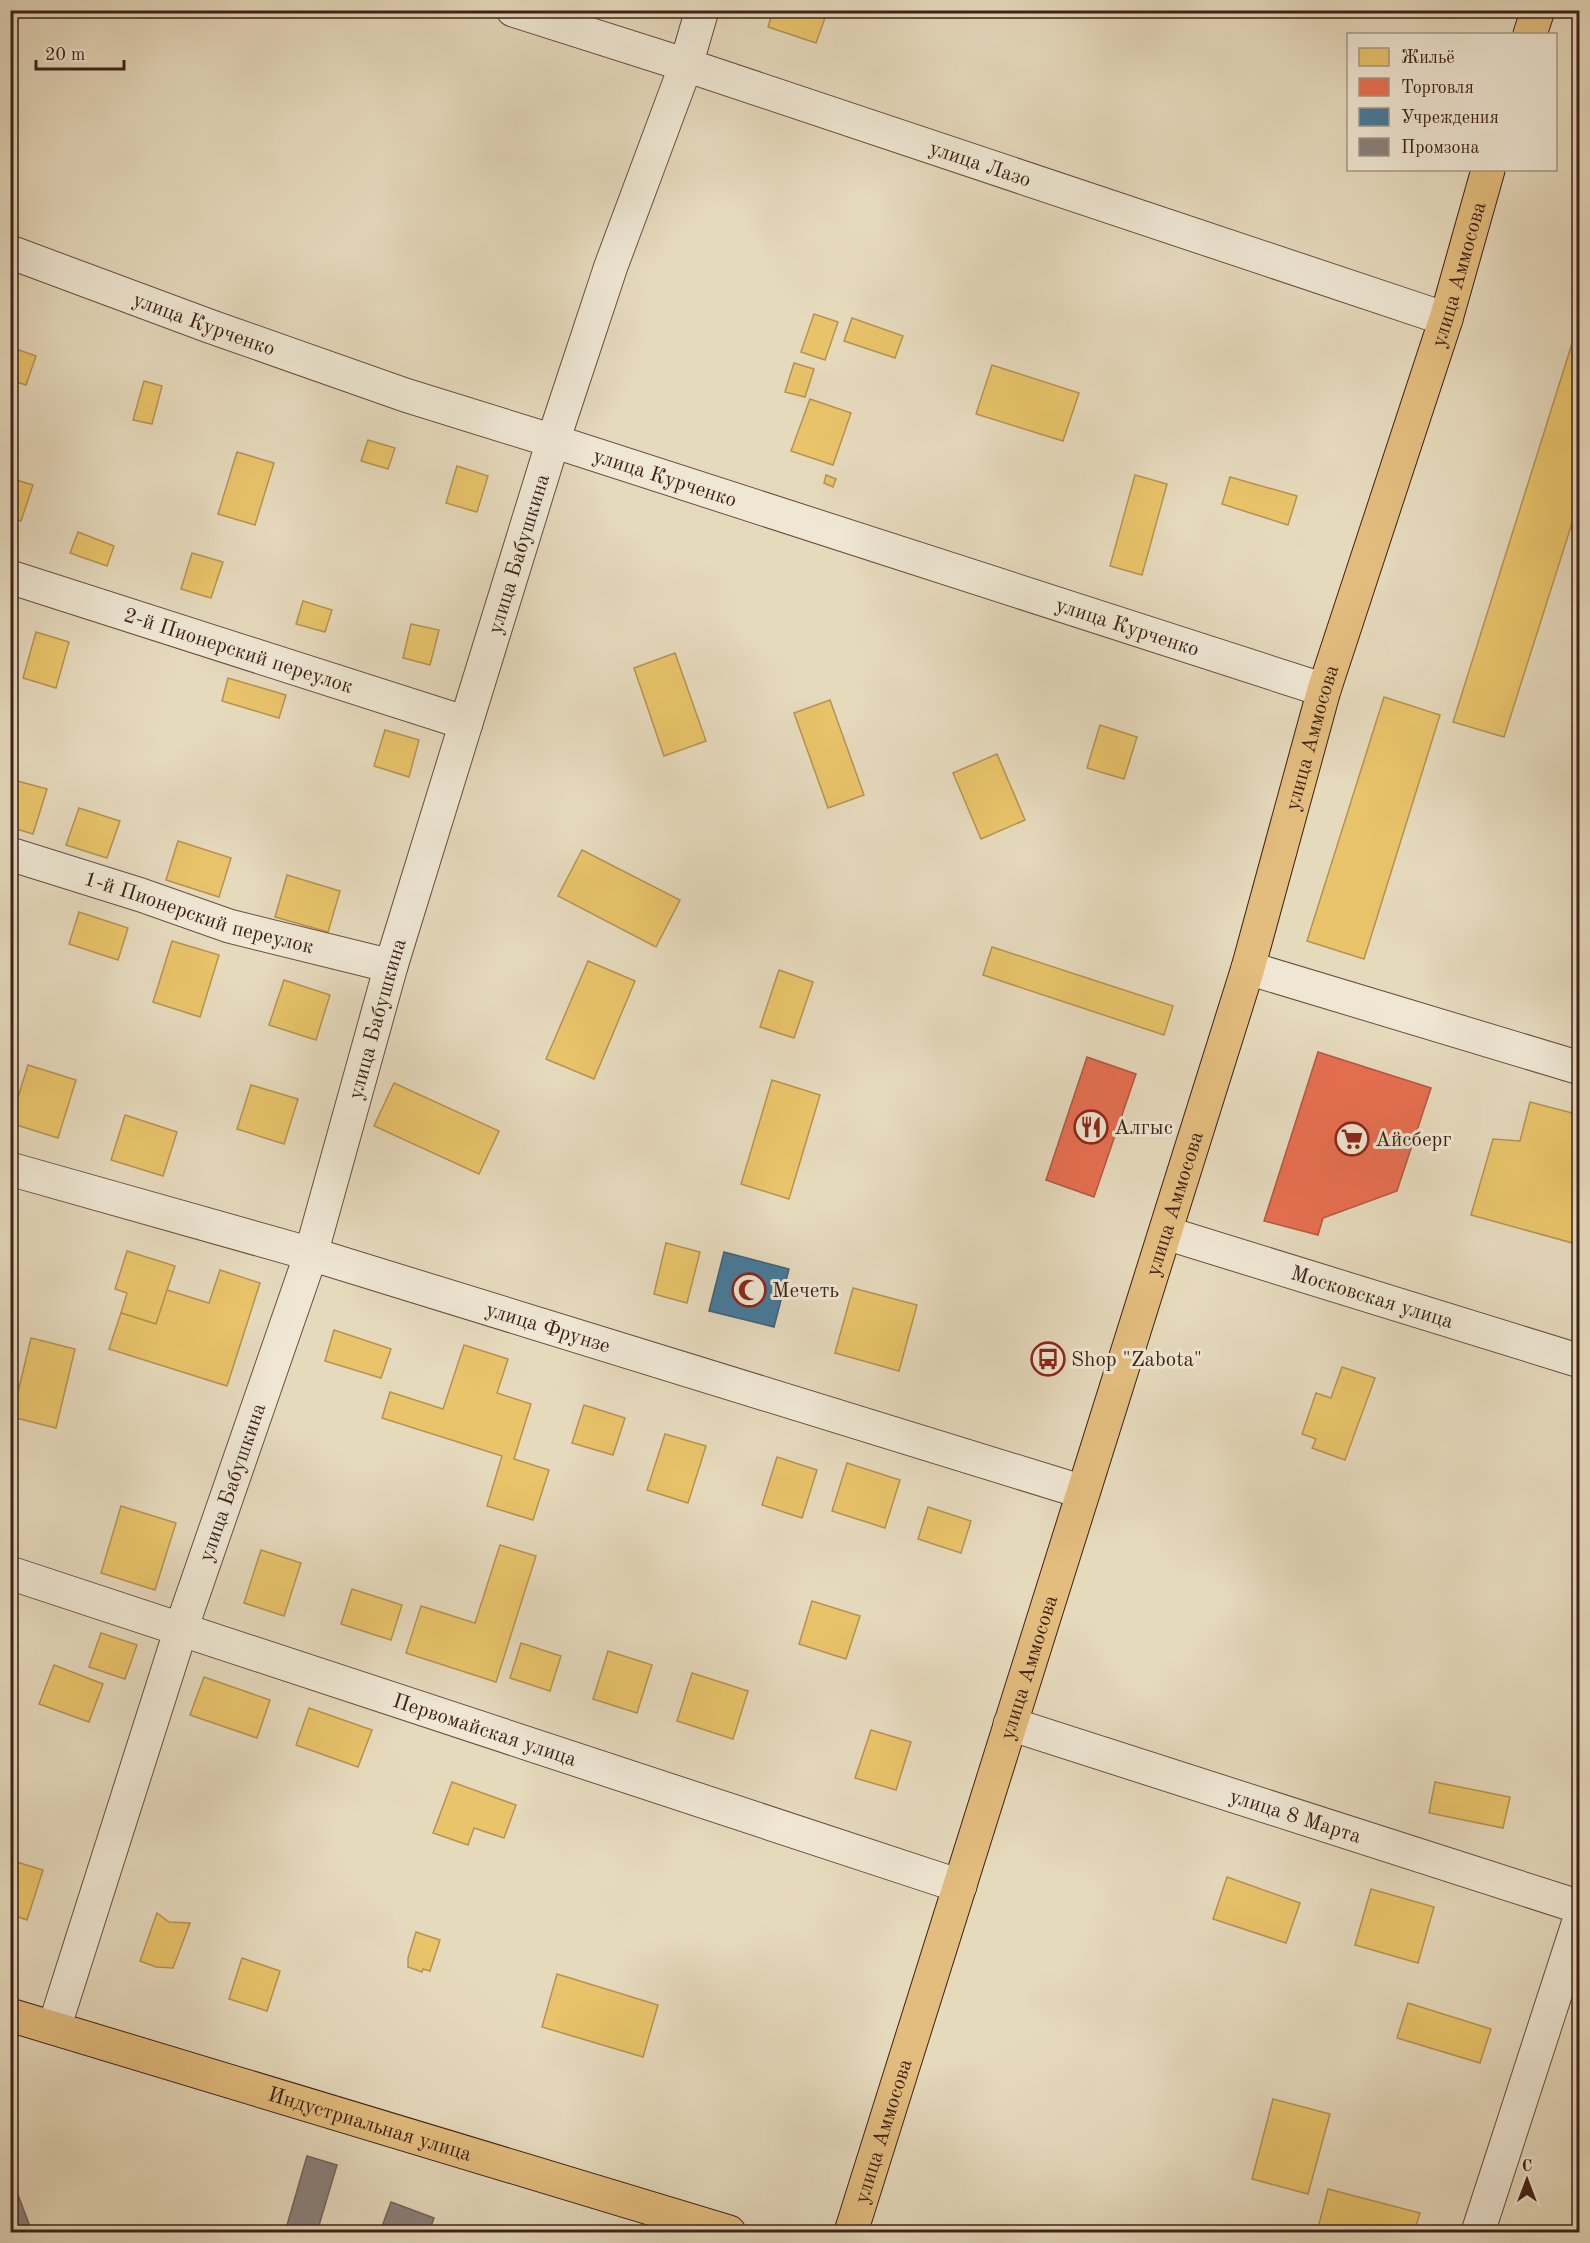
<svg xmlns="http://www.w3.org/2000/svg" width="1590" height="2243" font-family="'Old Standard TT',serif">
  <rect width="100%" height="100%" fill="#e6dabd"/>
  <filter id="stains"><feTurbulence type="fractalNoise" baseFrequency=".00333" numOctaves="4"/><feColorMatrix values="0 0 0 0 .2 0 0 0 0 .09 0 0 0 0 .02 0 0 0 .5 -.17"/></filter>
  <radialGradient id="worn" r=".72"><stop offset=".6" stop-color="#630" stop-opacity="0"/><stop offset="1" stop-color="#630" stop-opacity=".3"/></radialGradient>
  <!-- homes -->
  <g fill="#e9c46a" stroke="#b69351" stroke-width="1.5">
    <polygon points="773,10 813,10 826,15 816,43 768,27"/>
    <polygon points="814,314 838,322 825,360 801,352"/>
    <polygon points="852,318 903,336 895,358 844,341"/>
    <polygon points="1580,318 1580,498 1504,737 1453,722"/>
    <polygon points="10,347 36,356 26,385 10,380"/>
    <polygon points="794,363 814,369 805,397 785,392"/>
    <polygon points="992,365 1079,393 1063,441 976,414"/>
    <polygon points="144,381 162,386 152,424 133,420"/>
    <polygon points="810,399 851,413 833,465 791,451"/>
    <polygon points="368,440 395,448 388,469 361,461"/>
    <polygon points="237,452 274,463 255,525 218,514"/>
    <polygon points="457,466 488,476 477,512 446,503"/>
    <polygon points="826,475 836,479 833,487 824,483"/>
    <polygon points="1135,475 1167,484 1142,575 1110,566"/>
    <polygon points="1230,477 1297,496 1288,525 1222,504"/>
    <polygon points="10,478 33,485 21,521 10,519"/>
    <polygon points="78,532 114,546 107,566 70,553"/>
    <polygon points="192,553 223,562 211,598 181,589"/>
    <polygon points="303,601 332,610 325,632 296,624"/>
    <polygon points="411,624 439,630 430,665 403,658"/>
    <polygon points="36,632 69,642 56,688 23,678"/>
    <polygon points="675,653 706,741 664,756 634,668"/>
    <polygon points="228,678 286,695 279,718 222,701"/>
    <polygon points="1384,697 1440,715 1364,959 1307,941"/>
    <polygon points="830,700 864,795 828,808 794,713"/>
    <polygon points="1100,725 1137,737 1124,779 1087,768"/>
    <polygon points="385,730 419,740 409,777 374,766"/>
    <polygon points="997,754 1025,820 981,839 953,773"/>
    <polygon points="10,779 47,789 33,834 10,827"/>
    <polygon points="79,808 120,821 107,858 66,845"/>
    <polygon points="178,841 231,858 219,897 166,880"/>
    <polygon points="582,850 680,900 656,947 558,896"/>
    <polygon points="287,875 340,891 328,932 275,917"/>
    <polygon points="79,912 128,928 118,960 69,944"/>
    <polygon points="172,941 219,955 200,1017 153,1002"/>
    <polygon points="992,947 1173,1006 1164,1035 983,975"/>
    <polygon points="588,961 635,981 594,1079 546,1059"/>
    <polygon points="779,970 813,982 794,1038 760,1027"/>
    <polygon points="284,980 330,995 316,1040 269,1025"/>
    <polygon points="28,1065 76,1080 58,1138 10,1123"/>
    <polygon points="772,1080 820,1095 789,1199 741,1184"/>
    <polygon points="394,1083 499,1131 479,1174 374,1126"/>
    <polygon points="251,1085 298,1099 284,1144 237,1129"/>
    <polygon points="1530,1102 1580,1115 1580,1153 1574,1172 1580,1174 1580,1236 1576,1244 1471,1215 1493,1139 1520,1141"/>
    <polygon points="125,1115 177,1132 163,1176 111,1160"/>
    <polygon points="666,1243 700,1252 687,1303 654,1294"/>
    <polygon points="127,1251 175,1266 156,1324 121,1313 127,1293 115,1289"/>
    <polygon points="220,1270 260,1283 227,1386 109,1349 121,1313 156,1324 167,1290 209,1303"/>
    <polygon points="853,1288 917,1305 899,1371 835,1353"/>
    <polygon points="334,1330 391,1349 381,1378 325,1361"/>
    <polygon points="31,1338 75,1349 56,1428 12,1417"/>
    <polygon points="464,1345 508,1359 497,1393 531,1404 514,1459 549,1470 533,1520 487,1506 502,1456 382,1418 390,1392 443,1409"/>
    <polygon points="1342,1367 1375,1378 1345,1460 1312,1448 1316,1439 1302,1434 1316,1393 1331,1398"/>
    <polygon points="584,1405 625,1418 613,1455 572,1443"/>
    <polygon points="665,1434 706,1446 688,1503 647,1490"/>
    <polygon points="777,1457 817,1470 802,1518 762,1505"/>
    <polygon points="847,1463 900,1480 885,1528 832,1511"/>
    <polygon points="121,1506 176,1523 155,1590 101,1573"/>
    <polygon points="928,1507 971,1521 961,1553 918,1539"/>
    <polygon points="500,1545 536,1556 496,1682 406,1653 421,1606 475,1623"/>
    <polygon points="261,1550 301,1563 284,1616 244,1603"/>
    <polygon points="352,1589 402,1605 391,1640 341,1624"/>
    <polygon points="812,1601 860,1616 846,1659 799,1644"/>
    <polygon points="101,1633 137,1645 125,1679 89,1667"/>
    <polygon points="521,1643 561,1656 550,1691 510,1678"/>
    <polygon points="10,1644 18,1647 10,1667"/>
    <polygon points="608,1651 652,1665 637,1713 593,1699"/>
    <polygon points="54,1665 103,1684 89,1722 39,1704"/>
    <polygon points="692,1673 748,1691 733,1739 677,1721"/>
    <polygon points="204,1677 270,1700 257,1738 190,1715"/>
    <polygon points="309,1708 372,1730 358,1767 296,1745"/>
    <polygon points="871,1730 911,1742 896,1790 855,1778"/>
    <polygon points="452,1782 516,1805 504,1838 474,1828 468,1845 433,1833"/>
    <polygon points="1435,1782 1510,1797 1503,1828 1429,1813"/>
    <polygon points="10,1860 43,1870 27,1920 10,1914"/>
    <polygon points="1227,1877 1300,1903 1286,1943 1213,1919"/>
    <polygon points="1371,1889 1434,1907 1418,1963 1355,1945"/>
    <polygon points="157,1913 169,1922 190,1923 173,1968 156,1967 140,1961"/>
    <polygon points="416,1932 440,1940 430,1971 423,1969 422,1972 408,1967 408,1958"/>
    <polygon points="242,1958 280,1971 267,2011 229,1999"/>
    <polygon points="557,1974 658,2005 643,2057 542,2027"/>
    <polygon points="1408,2003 1491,2029 1480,2063 1397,2038"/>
    <polygon points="1273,2099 1330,2114 1308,2194 1252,2179"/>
    <polygon points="1328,2189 1420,2213 1414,2232 1335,2232 1318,2228"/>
  </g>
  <!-- shops -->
  <g fill="#e76f51" stroke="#b4583f" stroke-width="1.5">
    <polygon points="1318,1052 1431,1088 1397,1191 1323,1218 1318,1235 1264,1221"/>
    <polygon points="1087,1057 1136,1074 1094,1197 1046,1180"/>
  </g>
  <!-- public -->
  <polygon fill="#457b9d" stroke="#436074" stroke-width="1.5" points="724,1252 789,1269 774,1327 709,1311"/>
  <!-- industry -->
  <g fill="#8a817c" stroke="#73645d" stroke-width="1.5">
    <polygon points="307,2156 337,2165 317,2232 285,2232"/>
    <polygon points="17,2192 32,2232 10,2232 10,2194"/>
    <polygon points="391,2202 434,2218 429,2232 380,2232"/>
  </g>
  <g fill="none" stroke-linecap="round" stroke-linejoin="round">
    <defs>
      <g id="minor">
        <path id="s1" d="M513 10 686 65 1446 319"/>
        <path id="s2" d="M10 252 209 326 405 395 553 441 1324 690"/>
        <path id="s3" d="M10 577 466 723"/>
        <path id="s4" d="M10 854 141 895 229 926 391 966"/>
        <polyline points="1248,968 1580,1068"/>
        <path id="s5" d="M10 1169 311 1254 1083 1492"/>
        <path id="s6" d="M1166 1233 1580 1361"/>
        <path id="s7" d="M10 1573 960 1886"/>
        <path id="s8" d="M1010 1724 1580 1907"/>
        <path id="s9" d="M54 2028 181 1629 311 1254 391 966 553 441 611 266 686 65 702 10"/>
        <polyline points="1478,2232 1580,1918"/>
      </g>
      <g id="major">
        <polyline points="1530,34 1538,10"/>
        <path id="s10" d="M10 2015 729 2232"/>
        <path id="s11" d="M851 2232 1248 968 1324 690 1446 319 1488 170"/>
      </g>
    </defs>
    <!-- minor casing -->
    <use href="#minor" stroke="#684f40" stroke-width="35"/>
    <!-- major casing -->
    <use href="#major" stroke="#3e2116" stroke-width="35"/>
    <!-- minor -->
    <use href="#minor" stroke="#efe7d4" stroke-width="33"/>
    <!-- major -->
    <use href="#major" stroke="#e3bd7e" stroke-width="33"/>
  </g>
  <!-- icons -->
  <defs>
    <symbol id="restaurant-ring" viewBox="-11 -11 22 22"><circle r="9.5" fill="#efe7d4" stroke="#8f2418" stroke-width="1.5"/><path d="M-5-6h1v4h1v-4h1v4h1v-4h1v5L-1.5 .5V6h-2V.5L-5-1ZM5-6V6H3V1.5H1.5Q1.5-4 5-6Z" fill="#8f2418"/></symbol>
    <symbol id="supermarket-ring" viewBox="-11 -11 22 22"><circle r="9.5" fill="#efe7d4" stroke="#8f2418" stroke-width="1.5"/><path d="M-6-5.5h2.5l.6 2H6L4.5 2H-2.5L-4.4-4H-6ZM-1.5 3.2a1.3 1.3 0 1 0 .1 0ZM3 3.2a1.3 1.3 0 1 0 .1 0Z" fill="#8f2418"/></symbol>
    <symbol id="mosque-ring" viewBox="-11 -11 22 22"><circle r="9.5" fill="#efe7d4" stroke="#8f2418" stroke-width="1.5"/><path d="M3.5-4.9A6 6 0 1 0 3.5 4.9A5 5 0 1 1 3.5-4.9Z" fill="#8f2418"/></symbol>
    <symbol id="bus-ring" viewBox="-11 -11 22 22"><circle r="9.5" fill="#efe7d4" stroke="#8f2418" stroke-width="1.5"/><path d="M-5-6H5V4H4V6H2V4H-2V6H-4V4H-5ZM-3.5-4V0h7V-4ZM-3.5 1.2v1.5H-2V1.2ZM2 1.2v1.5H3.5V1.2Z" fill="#8f2418"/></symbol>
  </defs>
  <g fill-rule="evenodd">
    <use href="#restaurant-ring" x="1072" y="1108" width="38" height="38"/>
    <use href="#supermarket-ring" x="1333" y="1120" width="38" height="38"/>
    <use href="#mosque-ring" x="730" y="1271" width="38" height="38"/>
    <use href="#bus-ring" x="1029" y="1340" width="38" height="38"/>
  </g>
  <g text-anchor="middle" stroke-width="6" stroke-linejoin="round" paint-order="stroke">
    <!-- street labels -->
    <g font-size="21" fill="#3e2116" stroke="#efe7d4">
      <text dy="7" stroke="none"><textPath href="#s1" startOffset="492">улица Лазо</textPath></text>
      <text dy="7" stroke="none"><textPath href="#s11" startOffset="2050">улица Аммосова</textPath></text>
      <text dy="7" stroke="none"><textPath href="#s2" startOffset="207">улица Курченко</textPath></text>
      <text dy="7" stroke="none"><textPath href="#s2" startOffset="693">улица Курченко</textPath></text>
      <text dy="7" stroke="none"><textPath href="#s9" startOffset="1546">улица Бабушкина</textPath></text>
      <text dy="7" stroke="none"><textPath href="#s2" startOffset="1179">улица Курченко</textPath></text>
      <text dy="7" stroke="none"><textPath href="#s3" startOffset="240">2-й Пионерский переулок</textPath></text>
      <text dy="7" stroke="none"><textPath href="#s11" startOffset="1564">улица Аммосова</textPath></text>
      <text dy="7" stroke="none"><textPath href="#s4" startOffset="198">1-й Пионерский переулок</textPath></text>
      <text dy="7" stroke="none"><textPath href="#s9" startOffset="1060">улица Бабушкина</textPath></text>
      <text dy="7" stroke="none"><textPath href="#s11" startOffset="1078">улица Аммосова</textPath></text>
      <text dy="7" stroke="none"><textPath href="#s6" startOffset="216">Московская улица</textPath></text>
      <text dy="7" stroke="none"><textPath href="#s5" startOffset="561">улица Фрунзе</textPath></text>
      <text dy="7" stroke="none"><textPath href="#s9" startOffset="574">улица Бабушкина</textPath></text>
      <text dy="7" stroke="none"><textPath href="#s11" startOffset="592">улица Аммосова</textPath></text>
      <text dy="7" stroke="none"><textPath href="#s7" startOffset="500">Первомайская улица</textPath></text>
      <text dy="7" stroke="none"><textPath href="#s8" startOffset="300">улица 8 Марта</textPath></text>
      <text dy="7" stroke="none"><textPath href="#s10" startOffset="376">Индустриальная улица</textPath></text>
      <text dy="7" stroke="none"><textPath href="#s11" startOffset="106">улица Аммосова</textPath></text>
    </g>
    <!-- poi labels -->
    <g font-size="21" fill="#3e2116" stroke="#efe7d4" text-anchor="start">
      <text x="1114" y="1134">Алгыс</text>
      <text x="1375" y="1146">Айсберг</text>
      <text x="772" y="1297">Мечеть</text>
      <text x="1071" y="1366">Shop "Zabota"</text>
    </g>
  </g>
  <!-- margin -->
  <rect width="1590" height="2243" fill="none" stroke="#e6dabd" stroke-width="36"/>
  <rect x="12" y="12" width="1566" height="2219" fill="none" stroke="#3e2116" stroke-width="3"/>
  <rect x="18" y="18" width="1554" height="2207" fill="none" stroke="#3e2116" stroke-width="1.5"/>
  <!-- legend -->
  <rect x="1347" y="33" width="210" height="138" fill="#efe7d4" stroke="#a89888" stroke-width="1.5"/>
  <rect x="1359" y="48" width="30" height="18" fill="#e9c46a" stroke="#a89888" stroke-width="1.5"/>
  <text x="1401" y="63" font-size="18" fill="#3e2116">Жильё</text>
  <rect x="1359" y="78" width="30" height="18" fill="#e76f51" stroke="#a89888" stroke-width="1.5"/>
  <text x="1401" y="93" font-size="18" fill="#3e2116">Торговля</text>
  <rect x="1359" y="108" width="30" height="18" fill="#457b9d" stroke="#a89888" stroke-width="1.5"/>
  <text x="1401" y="123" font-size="18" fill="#3e2116">Учреждения</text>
  <rect x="1359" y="138" width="30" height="18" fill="#8a817c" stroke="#a89888" stroke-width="1.5"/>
  <text x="1401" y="153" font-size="18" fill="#3e2116">Промзона</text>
  <!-- north arrow -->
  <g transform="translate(1527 2180)" stroke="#efe7d4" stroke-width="4.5" paint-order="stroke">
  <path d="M0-4.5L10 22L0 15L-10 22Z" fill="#3e2116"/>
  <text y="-9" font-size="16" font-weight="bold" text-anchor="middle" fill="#3e2116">С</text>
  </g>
  <!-- scale -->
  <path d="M36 60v9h88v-9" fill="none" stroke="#3e2116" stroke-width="3"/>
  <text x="45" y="60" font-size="18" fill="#3e2116" stroke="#efe7d4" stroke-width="4.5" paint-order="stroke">20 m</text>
  <rect width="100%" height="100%" filter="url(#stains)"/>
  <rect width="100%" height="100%" fill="url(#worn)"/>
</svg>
